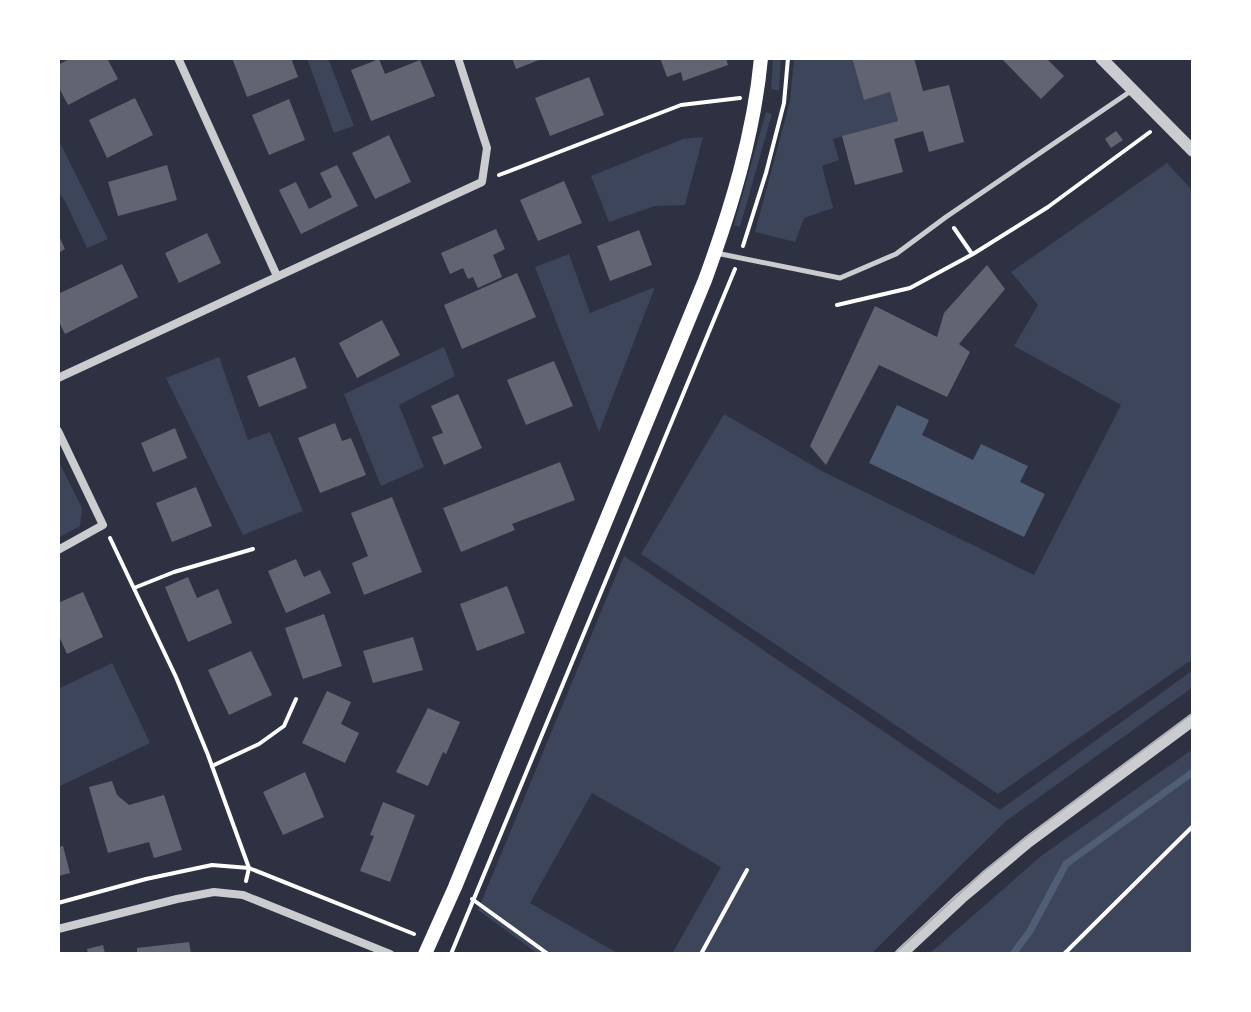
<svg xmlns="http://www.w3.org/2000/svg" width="1251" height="1012" font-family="Commissioner,sans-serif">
  <rect width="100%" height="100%" fill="#2d3142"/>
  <!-- green -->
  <g fill="#3c4559">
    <polygon points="307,58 328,58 354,126 334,133"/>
    <polygon points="773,58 781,58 779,91 771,89"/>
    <polygon points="794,58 852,58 864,99 890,92 898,121 833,139 839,160 822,166 833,208 804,218 795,242 755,232 790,101"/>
    <polygon points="766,112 772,114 740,227 734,225"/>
    <polygon points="703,137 685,205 655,206 609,222 591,176 683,139"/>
    <polygon points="58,139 108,239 87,248 65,201 58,191"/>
    <polygon points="1167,163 1193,191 1193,659 998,794 641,554 724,414 824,472 1034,575 1121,405 1014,346 1038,305 1011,272"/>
    <polygon points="569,254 590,313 655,287 599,432 535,267"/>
    <polygon points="444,347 455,376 399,405 424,467 381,486 344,394"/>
    <polygon points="219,357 248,440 270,432 303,511 243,535 166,378"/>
    <polygon points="58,460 82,508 80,526 58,538"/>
    <polygon points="624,556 1000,810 1193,670 1193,687 1006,821 871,954 672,954 721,867 592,793 530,903 619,954 538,954 478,910"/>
    <polygon points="112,663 150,743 58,787 58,689"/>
    <polygon points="1193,749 1193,954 929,954 1041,856"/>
  </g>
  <!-- water -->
  <polygon fill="#4f5d75" points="897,405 929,420 922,435 973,460 981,444 1028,466 1020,482 1045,494 1024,537 869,463"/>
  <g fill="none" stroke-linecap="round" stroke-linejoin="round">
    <!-- stream -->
    <polyline stroke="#4f5d75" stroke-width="7" points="1013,954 1030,931 1066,864 1193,772"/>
  </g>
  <!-- building -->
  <g fill="#626471">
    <polygon points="71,58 107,58 118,79 68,105 58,86 58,65"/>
    <polygon points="232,58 291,58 298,77 247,97"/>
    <polygon points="512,58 544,58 516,69"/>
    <polygon points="660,58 726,58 728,65 683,81 681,72 667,77"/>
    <polygon points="852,58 914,58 923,91 949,85 964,142 929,152 923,131 894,139 903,172 855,185 842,136 898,121 890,92 864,100"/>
    <polygon points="1001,58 1046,58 1064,76 1041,99"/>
    <polygon points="379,59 385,74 420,60 435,96 371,121 351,70"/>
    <polygon points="589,77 604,115 550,136 535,98"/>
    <polygon points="135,98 153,135 107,158 89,120"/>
    <polygon points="289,99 305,140 269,155 252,115"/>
    <polygon points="1116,131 1123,140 1111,148 1105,139"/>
    <polygon points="389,135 411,182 375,199 352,153"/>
    <polygon points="167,165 177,200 118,216 108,182"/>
    <polygon points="337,165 358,206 301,234 279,190 296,182 309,209 332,197 320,173"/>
    <polygon points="564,181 582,223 538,241 520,200"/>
    <polygon points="496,229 505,249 493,255 502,277 478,288 473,277 468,279 463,268 450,274 441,253"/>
    <polygon points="639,230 652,265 610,281 597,246"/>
    <polygon points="207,233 221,263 179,283 165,253"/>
    <polygon points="58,234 65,249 58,253"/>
    <polygon points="122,264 138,297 65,334 58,320 58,294"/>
    <polygon points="987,265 1005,289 959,344 970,352 947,397 879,365 826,465 810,446 875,306 937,337 944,313"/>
    <polygon points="517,273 536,317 462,349 444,305"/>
    <polygon points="382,320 400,355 357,378 339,343"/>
    <polygon points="295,357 307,388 259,407 247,376"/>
    <polygon points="554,361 573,406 526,425 507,380"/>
    <polygon points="458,394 482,448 444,465 432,437 443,433 431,406"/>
    <polygon points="335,423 342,441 351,438 366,475 320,493 298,438"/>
    <polygon points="175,428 187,458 153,472 141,443"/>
    <polygon points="560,462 575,500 512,524 515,530 461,552 443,508"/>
    <polygon points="196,487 212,526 172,542 156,503"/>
    <polygon points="392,497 422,572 364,595 352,563 368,556 351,513"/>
    <polygon points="296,559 304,577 320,570 331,593 286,613 268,571"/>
    <polygon points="188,577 197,598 218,589 232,623 188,642 165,587"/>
    <polygon points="507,586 525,633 477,651 460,604"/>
    <polygon points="83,592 103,637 67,654 58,634 58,603"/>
    <polygon points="324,614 342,666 303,679 285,628"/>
    <polygon points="413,637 423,670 373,683 363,651"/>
    <polygon points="251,651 272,695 229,715 208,670"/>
    <polygon points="327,691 351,702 341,724 359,733 345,763 302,743"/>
    <polygon points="428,708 460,722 446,754 443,752 428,786 396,772"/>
    <polygon points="305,772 324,817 283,835 263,792"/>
    <polygon points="112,781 117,795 129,805 164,795 182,850 154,858 149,842 108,853 89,787"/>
    <polygon points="383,802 415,815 390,882 360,871 374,836 370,835"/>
    <polygon points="63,846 70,873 58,876 58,847"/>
    <polygon points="189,942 191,954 137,954 137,948"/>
    <polygon points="103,945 105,954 88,954 87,949"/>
  </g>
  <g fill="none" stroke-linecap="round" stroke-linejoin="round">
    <!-- path -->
    <g stroke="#fff" stroke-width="4">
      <polyline points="499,175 681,105 740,98"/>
      <polyline points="954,228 972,254"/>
      <polyline points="743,246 766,173 784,103 788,58"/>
      <polyline points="837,305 910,288 973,254 1048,207 1150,132"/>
      <polyline points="110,538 176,677 208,755 249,868 246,881"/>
      <polyline points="134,588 174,572 253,549"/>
      <polyline points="212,766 259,744 284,726 296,699"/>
      <polyline points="472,899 548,954"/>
      <polyline points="58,903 146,879 212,865 249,868 414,934"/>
      <polyline points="451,954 735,269"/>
      <polyline points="701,954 747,870"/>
      <polyline points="1064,954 1193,826"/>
    </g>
    <!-- service -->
    <polyline stroke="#caccd0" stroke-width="5" points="716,253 840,278 896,254 946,217 1131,91"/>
    <!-- minor -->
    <g stroke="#caccd0" stroke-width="8">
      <polyline points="178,58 277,276"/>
      <polyline points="58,378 482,182 487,148 458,58"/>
      <polyline points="58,431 103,525 58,550"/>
      <polyline points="58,929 177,899 214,892 243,895 390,954"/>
    </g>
    <!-- tertiary -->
    <g stroke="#caccd0" stroke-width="12">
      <polyline points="1101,58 1193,151"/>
      <polyline points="901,954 961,898 1028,842 1193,720"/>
    </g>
    <!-- secondary -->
    <path stroke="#fff" stroke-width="14" d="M425 954 455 887 705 280C731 209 754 134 761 58"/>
    <!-- tram -->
    <polyline stroke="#abadb3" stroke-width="2" points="894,954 983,872 1029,835 1193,713"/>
  </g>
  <!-- border -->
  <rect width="1251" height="1012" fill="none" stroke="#ffffff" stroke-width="120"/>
</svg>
